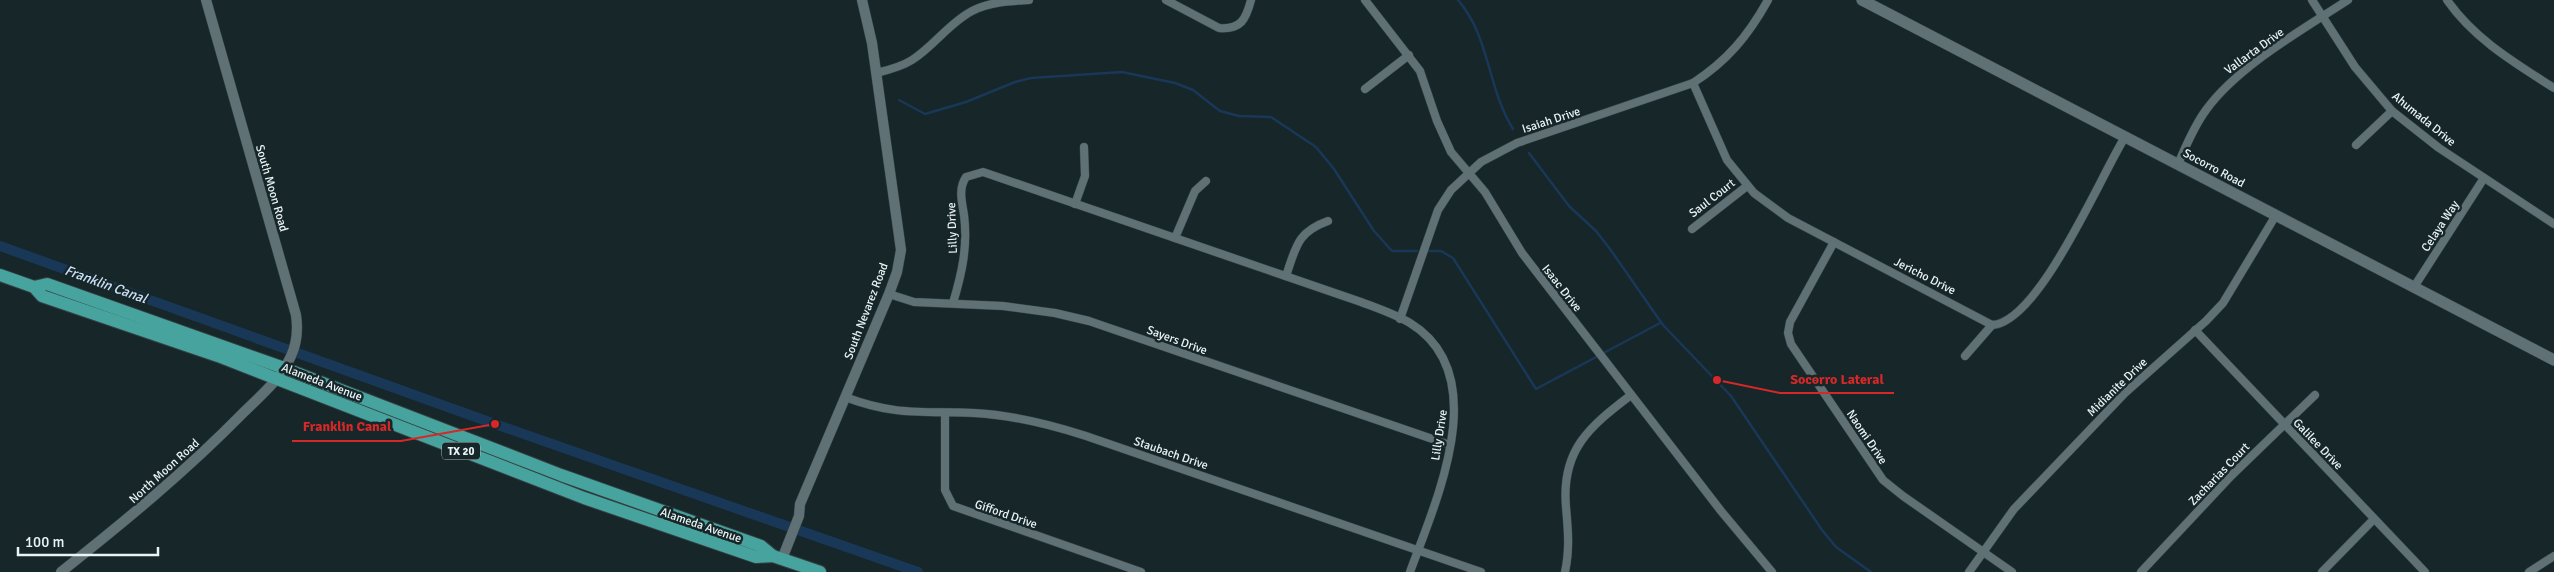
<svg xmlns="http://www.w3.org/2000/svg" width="2554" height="572" font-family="Signika,sans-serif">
  <rect width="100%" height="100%" fill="#162629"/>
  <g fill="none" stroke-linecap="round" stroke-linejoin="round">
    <!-- stream -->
    <g stroke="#193858" stroke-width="2.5">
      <path d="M1458 0C1490 37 1487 87 1513 129"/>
      <polyline points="899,100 925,114 966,102 1015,82 1031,78 1122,72 1175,83 1193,90 1220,111 1239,116 1271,117 1316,147 1334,169 1374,231 1392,251 1417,251"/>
      <polyline points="1529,153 1569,206 1596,231 1610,249 1663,325 1731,396 1822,530 1836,547 1871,572"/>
      <polyline points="1428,251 1441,251 1453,258 1536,389 1660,323"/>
    </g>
    <!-- canal -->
    <polyline stroke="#193858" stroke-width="10" points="0,246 495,424 918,572"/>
    <defs>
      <g id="minor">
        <path d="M1166 0 1219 28C1241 30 1246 19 1251 0"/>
        <polyline points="1365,0 1420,71 1437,121 1451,152 1485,192 1522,253 1721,511 1772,572"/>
        <polyline points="2312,0 2355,67 2392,111 2439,148 2554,224"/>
        <path d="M2447 0C2474 39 2515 63 2554 88"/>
        <path d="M876 73C889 70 901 67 912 60 934 46 949 23 972 11 989 2 1010 1 1029 0"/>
        <path d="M1693 83 1727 160 1754 193 1788 218 1992 325C2039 323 2101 175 2125 137"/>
        <polyline points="1365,89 1409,55"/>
        <polyline points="2356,145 2392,111"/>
        <path d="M2178 164C2186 146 2194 126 2206 110 2238 66 2302 30 2348 0"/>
        <polyline points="1075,204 1085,176 1084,147"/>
        <polyline points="1692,229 1747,186"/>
        <polyline points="1175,238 1195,191 1206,181"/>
        <polyline points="1834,242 1790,322 1788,333 1791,344 1883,480 1903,496 2012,572"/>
        <path d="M1286 276C1296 247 1297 232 1328 221"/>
        <polyline points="2414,287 2484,178"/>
        <polyline points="889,294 914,302 1003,306 1055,313 1089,321 1450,445"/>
        <path d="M953 303C962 273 968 246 964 215 962 202 958 189 966 177L983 172 1361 302C1377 308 1395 314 1410 323 1495 375 1435 503 1410 572"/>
        <path d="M1400 319 1438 210 1451 190 1481 162 1517 143 1693 83C1727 61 1748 36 1768 0"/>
        <polyline points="2195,330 2425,572"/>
        <polyline points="1965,356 1992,325"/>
        <path d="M845 397C895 416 923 411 974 413 1013 415 1049 424 1086 436L1481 572"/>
        <polyline points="945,414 945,490 953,506 1141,572"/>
        <path d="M1565 572C1570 549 1568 530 1566 507 1561 450 1589 427 1631 395"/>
        <polyline points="1969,572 2014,509 2081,439 2125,393 2206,321 2223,303 2276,215"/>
        <polyline points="2141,572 2232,475 2315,395"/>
        <polyline points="2322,572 2374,519"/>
        <polyline points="2529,572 2554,556"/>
      </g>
      <g id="tertiary">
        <polyline points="782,559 799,516 800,504 889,294 897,272 901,250 872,43 862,0"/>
        <path d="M61 572C124 522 185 472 242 414 260 396 281 379 291 356 297 343 298 329 296 315L206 0"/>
      </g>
      <polyline id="secondary" points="1862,0 2554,360"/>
      <g id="primary">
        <polyline points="0,275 34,287 42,296 218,356 584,498 756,557 773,556 820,572"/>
        <polyline points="34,287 47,284 284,368 561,475 761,546 773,556"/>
      </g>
    </defs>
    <!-- minor casing -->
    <use href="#minor" stroke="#354144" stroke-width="9"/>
    <!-- tertiary casing -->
    <use href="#tertiary" stroke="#354144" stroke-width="11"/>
    <!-- secondary casing -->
    <use href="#secondary" stroke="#354144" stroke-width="12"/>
    <!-- primary casing -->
    <use href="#primary" stroke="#354144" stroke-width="14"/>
    <!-- minor -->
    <use href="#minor" stroke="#5f7175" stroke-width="8"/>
    <!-- tertiary -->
    <use href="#tertiary" stroke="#5f7175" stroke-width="10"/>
    <!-- secondary -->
    <use href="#secondary" stroke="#5f7175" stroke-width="11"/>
    <!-- primary -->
    <use href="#primary" stroke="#47a39e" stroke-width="12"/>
  </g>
  <g text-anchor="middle" stroke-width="5" stroke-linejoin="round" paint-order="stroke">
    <!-- shield labels -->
    <rect fill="#162629" stroke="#aab6b8" stroke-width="1" x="442" y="442.5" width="38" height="17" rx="4"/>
    <g font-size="11" font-weight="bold" fill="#eaf4f6">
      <text x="461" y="455">TX 20</text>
    </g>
    <!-- street labels -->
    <g font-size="12" fill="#eaf4f6" stroke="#162629">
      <text transform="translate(2254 51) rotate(-36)" y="4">Vallarta Drive</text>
      <text transform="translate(2424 119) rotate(39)" y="4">Ahumada Drive</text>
      <text transform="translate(1551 120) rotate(-18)" y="4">Isaiah Drive</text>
      <text transform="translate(2214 168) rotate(28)" y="4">Socorro Road</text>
      <text transform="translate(272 188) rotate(74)" y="4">South Moon Road</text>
      <text transform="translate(1712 198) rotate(-38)" y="4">Saul Court</text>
      <text transform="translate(2440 226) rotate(-57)" y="4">Celaya Way</text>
      <text transform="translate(952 228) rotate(-92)" y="4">Lilly Drive</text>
      <text transform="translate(1925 276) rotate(27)" y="4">Jericho Drive</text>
      <text transform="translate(1562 288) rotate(52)" y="4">Isaac Drive</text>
      <text transform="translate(866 311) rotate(-69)" y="4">South Nevarez Road</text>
      <text transform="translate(1177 340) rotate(20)" y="4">Sayers Drive</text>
      <text transform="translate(322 382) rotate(21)" y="4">Alameda Avenue</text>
      <text transform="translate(2117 387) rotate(-44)" y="4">Midianite Drive</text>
      <text transform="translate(1439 435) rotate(-81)" y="4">Lilly Drive</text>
      <text transform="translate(1867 437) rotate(56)" y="4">Naomi Drive</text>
      <text transform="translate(2318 444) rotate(46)" y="4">Galilee Drive</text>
      <text transform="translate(1171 453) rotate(19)" y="4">Staubach Drive</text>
      <text transform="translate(164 471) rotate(-42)" y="4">North Moon Road</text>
      <text transform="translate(2219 474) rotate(-46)" y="4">Zacharias Court</text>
      <text transform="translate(1006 514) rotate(19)" y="4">Gifford Drive</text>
      <text transform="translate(701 525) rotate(19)" y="4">Alameda Avenue</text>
    </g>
    <!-- water labels -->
    <g font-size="14" font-style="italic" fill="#cce1f8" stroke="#162629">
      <text transform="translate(106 284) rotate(20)" y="5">Franklin Canal</text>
    </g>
  </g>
  <!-- callouts -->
  <path fill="none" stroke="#d62828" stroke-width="2" d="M1717 380L1780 393H1894M495 424L401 441H292"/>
  <g fill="#d62828" stroke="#162629" stroke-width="2">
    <circle cx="1717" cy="380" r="5"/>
    <circle cx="495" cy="424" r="5"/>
  </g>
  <g font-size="14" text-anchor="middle" font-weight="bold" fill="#d62828" stroke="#162629" stroke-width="5" stroke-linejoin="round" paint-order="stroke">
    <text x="1837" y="384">Socorro Lateral</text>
    <text x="347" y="431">Franklin Canal</text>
  </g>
  <!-- scale -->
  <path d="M18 547v8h140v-8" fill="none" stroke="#eaf4f6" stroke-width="2.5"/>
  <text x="25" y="547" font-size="15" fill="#eaf4f6" stroke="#162629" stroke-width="4" paint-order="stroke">100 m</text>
</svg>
